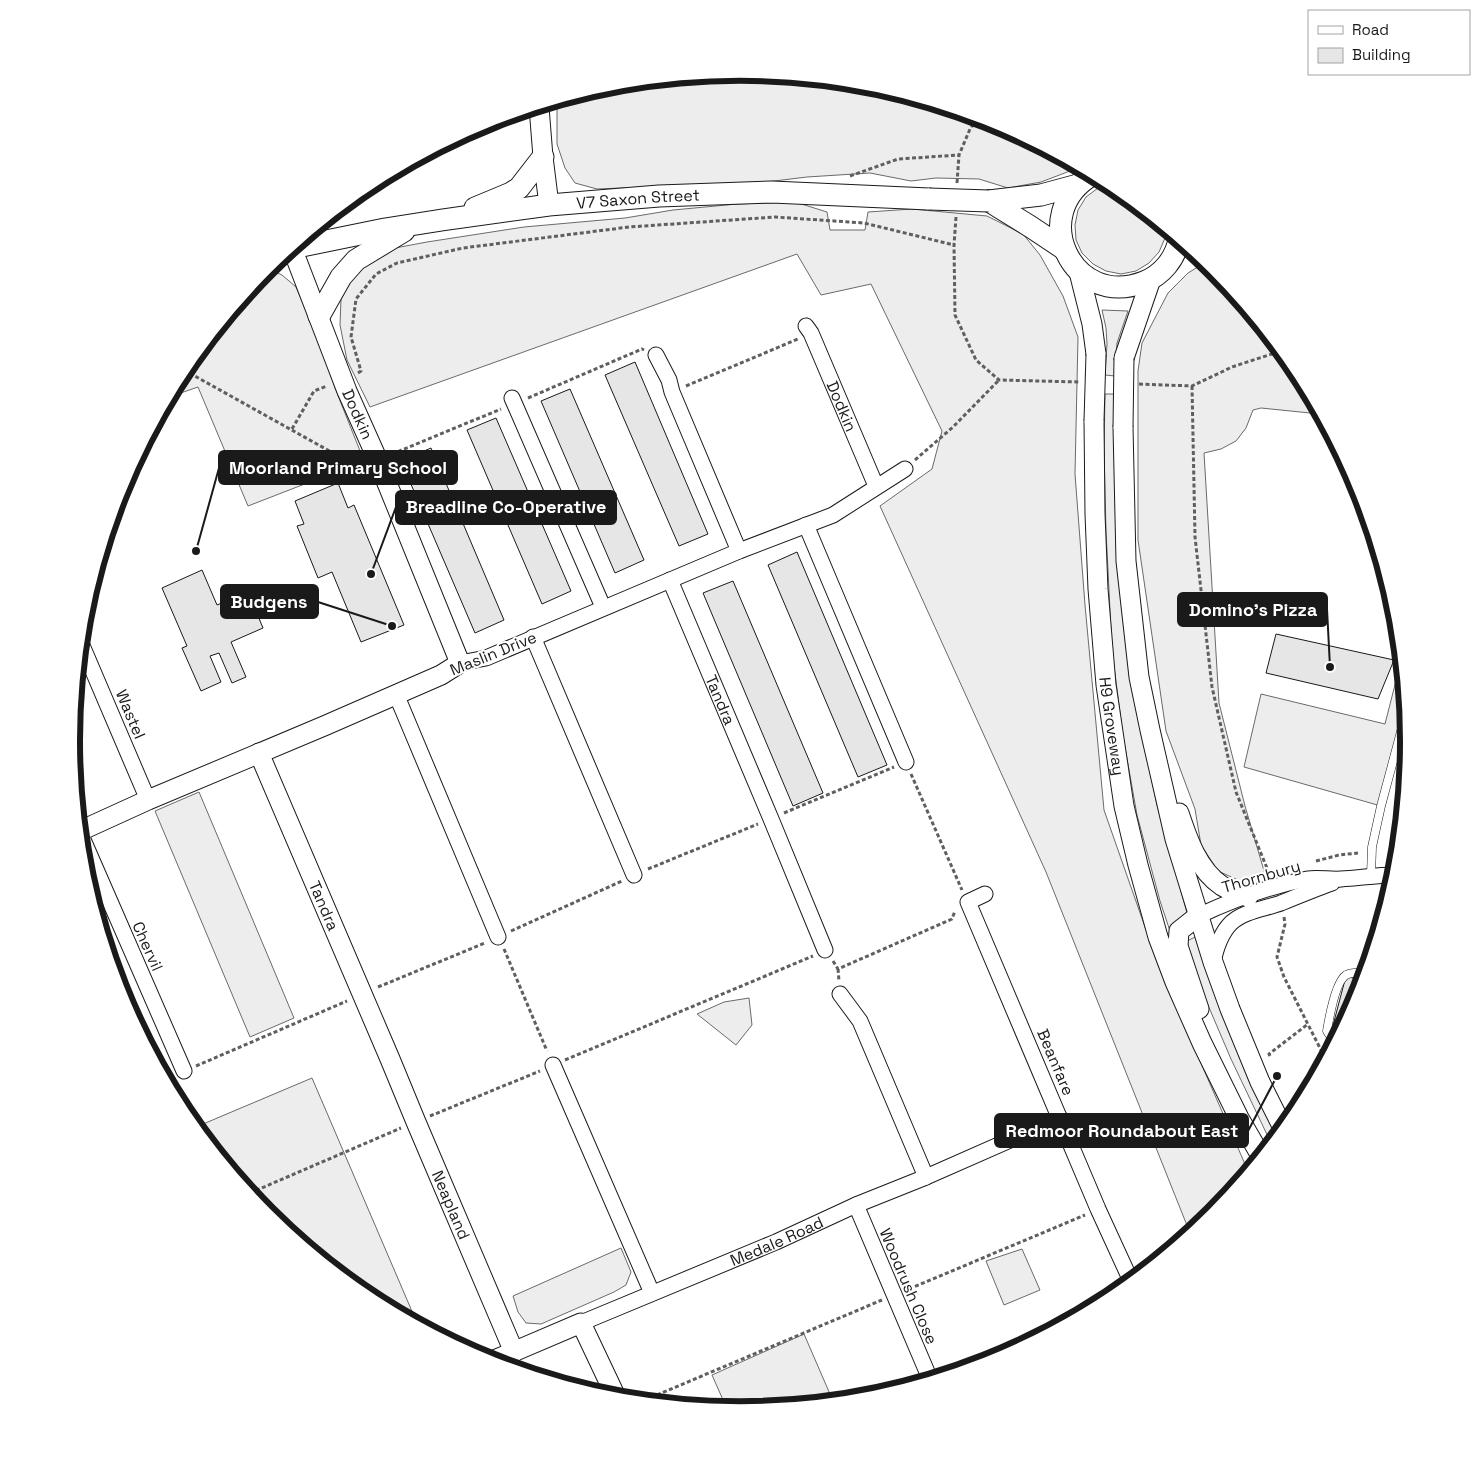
<svg xmlns="http://www.w3.org/2000/svg" width="1480" height="1482" font-family="'Space Grotesk',sans-serif">
  <rect width="100%" height="100%" fill="#fff"/>
  <!-- built -->
  <g fill="#ededed" stroke="#6a6a6a">
    <polygon points="785,77 871,85 996,123 1076,166 1070,171 1041,182 1008,188 979,179 936,178 911,181 870,173 807,177 766,182 597,189 575,183 565,168 557,144 557,109 563,99 605,87"/>
    <polygon points="1109,184 1165,229 1165,238 1159,252 1149,263 1136,271 1121,274 1106,271 1093,264 1082,253 1076,240 1075,225 1078,210 1086,197 1098,188"/>
    <polygon points="795,202 827,212 830,230 865,230 868,212 912,209 987,216 1023,234 1040,255 1063,296 1078,337 1075,474 1085,605 1104,810 1159,967 1248,1171 1213,1214 1190,1233 1046,872 880,506 932,469 942,431 871,284 821,295 797,254 370,407 347,360 340,325 341,299 347,282 363,263 395,248 427,242 524,227 625,218 673,210 737,204"/>
    <polygon points="1206,262 1213,268 1296,370 1320,414 1261,408 1253,410 1246,428 1236,441 1221,449 1204,453 1219,703 1245,806 1267,881 1249,885 1218,871 1201,845 1195,809 1166,731 1138,540 1138,371 1142,343 1168,293 1188,273"/>
    <polygon points="267,268 282,275 296,287 317,336 335,388 364,461 248,506 198,387 169,397 184,369"/>
    <polygon points="1102,310 1128,311 1117,343 1115,376 1105,375 1107,344 1106,328"/>
    <polygon points="1105,394 1114,394 1136,704 1157,805 1187,913 1172,937 1160,901 1137,815 1123,736 1112,650 1106,531 1104,449"/>
    <polygon points="1401,661 1409,741 1406,767 1393,764 1381,806 1244,767 1261,694 1385,724"/>
    <polygon points="199,792 294,1018 250,1037 155,811"/>
    <polygon points="1195,937 1210,978 1277,1136 1271,1143 1231,1059 1187,956 1187,941"/>
    <polygon points="749,998 752,1025 736,1045 697,1014 724,1002"/>
    <polygon points="312,1078 417,1323 368,1297 267,1214 196,1127"/>
    <polygon points="621,1248 631,1272 626,1285 614,1292 541,1324 526,1323 518,1312 513,1296"/>
    <polygon points="1022,1249 1040,1290 1004,1305 986,1261"/>
    <polygon points="804,1334 833,1401 740,1410 727,1409 712,1375"/>
  </g>
  <!-- building -->
  <g fill="#e6e6e6" stroke="#1a1a1a">
    <polygon points="635,362 708,534 679,546 605,375"/>
    <polygon points="570,389 644,560 615,573 541,401"/>
    <polygon points="496,418 571,591 542,604 467,430"/>
    <polygon points="431,448 504,620 475,633 401,461"/>
    <polygon points="338,483 348,508 354,505 404,625 361,642 332,572 318,578 297,526 304,524 295,501"/>
    <polygon points="797,552 887,765 858,777 768,565"/>
    <polygon points="202,570 217,605 248,592 263,628 231,642 246,677 232,683 219,653 210,656 221,682 201,691 182,648 187,646 162,588"/>
    <polygon points="733,581 823,793 793,806 703,593"/>
    <polygon points="1276,634 1394,660 1378,699 1266,673"/>
    <polygon points="1346,976 1363,981 1358,997 1338,1035 1331,1033"/>
  </g>
  <g fill="none" stroke-linecap="round" stroke-linejoin="round">
    <defs>
      <g id="service">
        <polyline points="1371,875 1372,847 1381,806 1406,713"/>
        <path d="M1334 1042 1327 1031C1329 1019 1335 982 1346 975 1351 972 1360 973 1365 972"/>
      </g>
      <g id="minor">
        <path id="s1" d="M806 326 811 333 876 486"/>
        <polyline points="656,355 669,380 672,392 739,551"/>
        <polyline points="512,398 603,607"/>
        <polyline points="806,525 906,762"/>
        <path id="s2" d="M670 580 771 819 825 950"/>
        <polyline points="533,637 634,875"/>
        <polyline points="81,643 148,800"/>
        <polyline points="460,663 486,658 739,551 833,515 905,469"/>
        <polyline points="396,694 498,937"/>
        <polyline points="81,835 184,1071"/>
        <polyline points="985,894 968,902 1098,1209 1131,1281"/>
        <path d="M1198 916C1232 900 1270 886 1307 879 1318 877 1330 880 1341 879 1359 878 1377 875 1395 875"/>
        <path d="M1213 962C1216 948 1221 933 1231 923 1244 911 1264 909 1281 903 1298 896 1315 889 1332 883"/>
        <polyline points="840,994 860,1021 926,1177"/>
        <polyline points="553,1065 652,1293"/>
        <polyline points="856,1205 930,1379"/>
        <path id="s3" d="M581 1323 776 1242 856 1205 926 1177 1060 1118"/>
      </g>
      <g id="tertiary">
        <polyline points="539,107 543,157 549,205"/>
        <polyline points="1079,272 1092,324 1096,354"/>
        <polyline points="1124,358 1151,279"/>
        <path id="s4" d="M1094 421 1095 514 1098 589 1106 685 1124 806 1138 865 1158 937 1175 982 1202 1043 1239 1118 1261 1156"/>
        <polyline points="1123,427 1126,561 1139,677 1150,730 1175,839 1213,962 1230,1009 1260,1082 1283,1128"/>
        <path id="s5" d="M259 753 390 1059 416 1122 514 1352"/>
        <path d="M1179 813C1188 840 1198 870 1222 886 1230 891 1239 894 1248 897"/>
        <polyline points="80,831 148,800 324,726 441,675 460,663 376,456 347,391 292,248"/>
        <polyline points="1198,916 1179,931 1178,946 1199,1009"/>
        <polyline points="492,1361 581,1323 616,1397"/>
      </g>
      <g id="secondary">
        <path d="M1092 175C1027 213 1072 310 1144 282 1162 275 1175 259 1179 240"/>
        <polyline points="989,201 1041,195 1078,185"/>
        <polyline points="989,201 1031,227 1064,249"/>
        <polyline points="475,208 511,193 519,188 543,157"/>
        <path id="s6" d="M292 248 385 229 442 220 549 205 659 196 772 192 929 199"/>
        <polyline points="319,316 341,277 356,260 404,231"/>
      </g>
    </defs>
    <!-- service casing -->
    <use href="#service" stroke="#1a1a1a" stroke-width="9"/>
    <!-- minor casing -->
    <use href="#minor" stroke="#1a1a1a" stroke-width="17"/>
    <!-- tertiary casing -->
    <use href="#tertiary" stroke="#1a1a1a" stroke-width="21"/>
    <!-- secondary casing -->
    <use href="#secondary" stroke="#1a1a1a" stroke-width="23"/>
    <!-- path -->
    <g stroke="#5f5f5f" stroke-width="3" stroke-dasharray="4 2.5" stroke-linecap="butt">
      <polyline points="850,176 898,159 959,155"/>
      <polyline points="957,183 959,155 970,129 978,118"/>
      <polyline points="956,217 954,245 955,315 976,360 999,380 1080,382"/>
      <polyline points="184,370 333,453 358,455"/>
      <polyline points="358,373 361,371 351,337 356,299 376,274 397,263 463,248 629,227 775,217 864,223 954,245"/>
      <polyline points="1139,384 1192,386 1232,367 1281,351"/>
      <polyline points="686,386 798,339"/>
      <polyline points="1192,386 1195,537 1212,687 1236,792 1269,873"/>
      <polyline points="528,398 642,349 644,350"/>
      <polyline points="292,429 314,391 327,386"/>
      <polyline points="392,454 501,409"/>
      <polyline points="915,460 953,427 999,380"/>
      <polyline points="911,774 962,890"/>
      <polyline points="784,813 894,767"/>
      <polyline points="1316,861 1339,855 1358,853"/>
      <polyline points="648,869 758,824"/>
      <polyline points="1284,917 1285,924 1277,957 1284,977 1325,1058"/>
      <polyline points="511,931 622,881"/>
      <polyline points="504,949 547,1051"/>
      <polyline points="833,961 838,969 952,919 955,911"/>
      <polyline points="838,969 839,981"/>
      <polyline points="378,987 485,943"/>
      <polyline points="1270,1056 1269,1054 1308,1024"/>
      <polyline points="565,1060 813,956"/>
      <polyline points="196,1066 347,1001"/>
      <polyline points="430,1116 540,1071"/>
      <polyline points="250,1193 401,1128"/>
      <polyline points="909,1289 1085,1215"/>
      <polyline points="645,1400 882,1300"/>
    </g>
    <!-- service -->
    <use href="#service" stroke="#fff" stroke-width="8"/>
    <!-- minor -->
    <use href="#minor" stroke="#fff" stroke-width="15"/>
    <!-- tertiary -->
    <use href="#tertiary" stroke="#fff" stroke-width="19"/>
    <!-- secondary -->
    <use href="#secondary" stroke="#fff" stroke-width="21"/>
    <defs>
      <g id="tertiary-bridge">
        <polyline points="1094,421 1096,354"/>
        <polyline points="1123,427 1124,358"/>
      </g>
      <polyline id="secondary-bridge" points="929,199 989,201"/>
    </defs>
    <!-- tertiary-bridge casing -->
    <use href="#tertiary-bridge" stroke="#1a1a1a" stroke-width="21" stroke-linecap="butt"/>
    <!-- secondary-bridge casing -->
    <use href="#secondary-bridge" stroke="#1a1a1a" stroke-width="23" stroke-linecap="butt"/>
    <!-- tertiary-bridge -->
    <use href="#tertiary-bridge" stroke="#fff" stroke-width="19"/>
    <!-- secondary-bridge -->
    <use href="#secondary-bridge" stroke="#fff" stroke-width="21"/>
  </g>
  <g text-anchor="middle" stroke-width="4" stroke-linejoin="round" paint-order="stroke">
    <!-- street labels -->
    <g font-size="16" fill="#1a1a1a" stroke="#fff">
      <text dy="6" stroke="none"><textPath href="#s6" startOffset="350">V7 Saxon Street</textPath></text>
      <text dy="6" stroke="none"><textPath href="#s1" startOffset="88">Dodkin</textPath></text>
      <text transform="translate(358 414) rotate(66)" y="6">Dodkin</text>
      <text transform="translate(493 653) rotate(-22)" y="6">Maslin Drive</text>
      <text dy="6" stroke="none"><textPath href="#s2" startOffset="130">Tandra</textPath></text>
      <text transform="translate(131 714) rotate(67)" y="6">Wastel</text>
      <text dy="6" stroke="none"><textPath href="#s4" startOffset="306">H9 Groveway</textPath></text>
      <text transform="translate(1261 876) rotate(-16)" y="6">Thornbury</text>
      <text dy="6" stroke="none"><textPath href="#s5" startOffset="166">Tandra</textPath></text>
      <text transform="translate(148 946) rotate(66)" y="6">Chervil</text>
      <text transform="translate(1056 1062) rotate(67)" y="6">Beanfare</text>
      <text dy="6" stroke="none"><textPath href="#s5" startOffset="491">Neapland</textPath></text>
      <text dy="6" stroke="none"><textPath href="#s3" startOffset="212">Medale Road</textPath></text>
      <text transform="translate(909 1286) rotate(67)" y="6">Woodrush Close</text>
    </g>
  </g>
  <!-- crop -->
  <path d="M0 0H1480V1482H0ZM80 741a660 660 0 1 1 1320 0a660 660 0 1 1-1320 0Z" fill="#fff" fill-rule="evenodd"/>
  <path fill="none" stroke="#1a1a1a" stroke-width="6" d="M80 741a660 660 0 1 1 1320 0a660 660 0 1 1-1320 0Z"/>
  <!-- callouts -->
  <path fill="none" stroke="#1a1a1a" stroke-width="2" d="M196 551L219 468M371 574L396 507M392 626L318 602M1330 667L1327 609M1277 1076L1248 1131"/>
  <g fill="#1a1a1a" stroke="#fff" stroke-width="2">
    <circle cx="196" cy="551" r="5"/>
    <circle cx="371" cy="574" r="5"/>
    <circle cx="392" cy="626" r="5"/>
    <circle cx="1330" cy="667" r="5"/>
    <circle cx="1277" cy="1076" r="5"/>
  </g>
  <g fill="#1a1a1a" stroke="#1a1a1a" stroke-width="2">
    <rect x="219" y="451" width="238" height="33" rx="5"/>
    <rect x="396" y="491" width="220" height="33" rx="5"/>
    <rect x="221" y="585" width="97" height="33" rx="5"/>
    <rect x="1178" y="593" width="149" height="33" rx="5"/>
    <rect x="995" y="1114" width="253" height="33" rx="5"/>
  </g>
  <g font-size="18" text-anchor="middle" font-weight="bold" fill="#fff">
    <text x="338" y="474">Moorland Primary School</text>
    <text x="506" y="513">Breadline Co-Operative</text>
    <text x="269" y="608">Budgens</text>
    <text x="1253" y="616">Domino's Pizza</text>
    <text x="1122" y="1137">Redmoor Roundabout East</text>
  </g>
  <!-- legend -->
  <rect x="1308" y="10" width="162" height="65" fill="#ffffff" stroke="#a3a3a3"/>
  <rect x="1318" y="26" width="25" height="8" fill="#ffffff" stroke="#a3a3a3"/>
  <text x="1352" y="35" font-size="15" fill="#1a1a1a">Road</text>
  <rect x="1318" y="48" width="25" height="15" fill="#e6e6e6" stroke="#a3a3a3"/>
  <text x="1352" y="60" font-size="15" fill="#1a1a1a">Building</text>
</svg>
